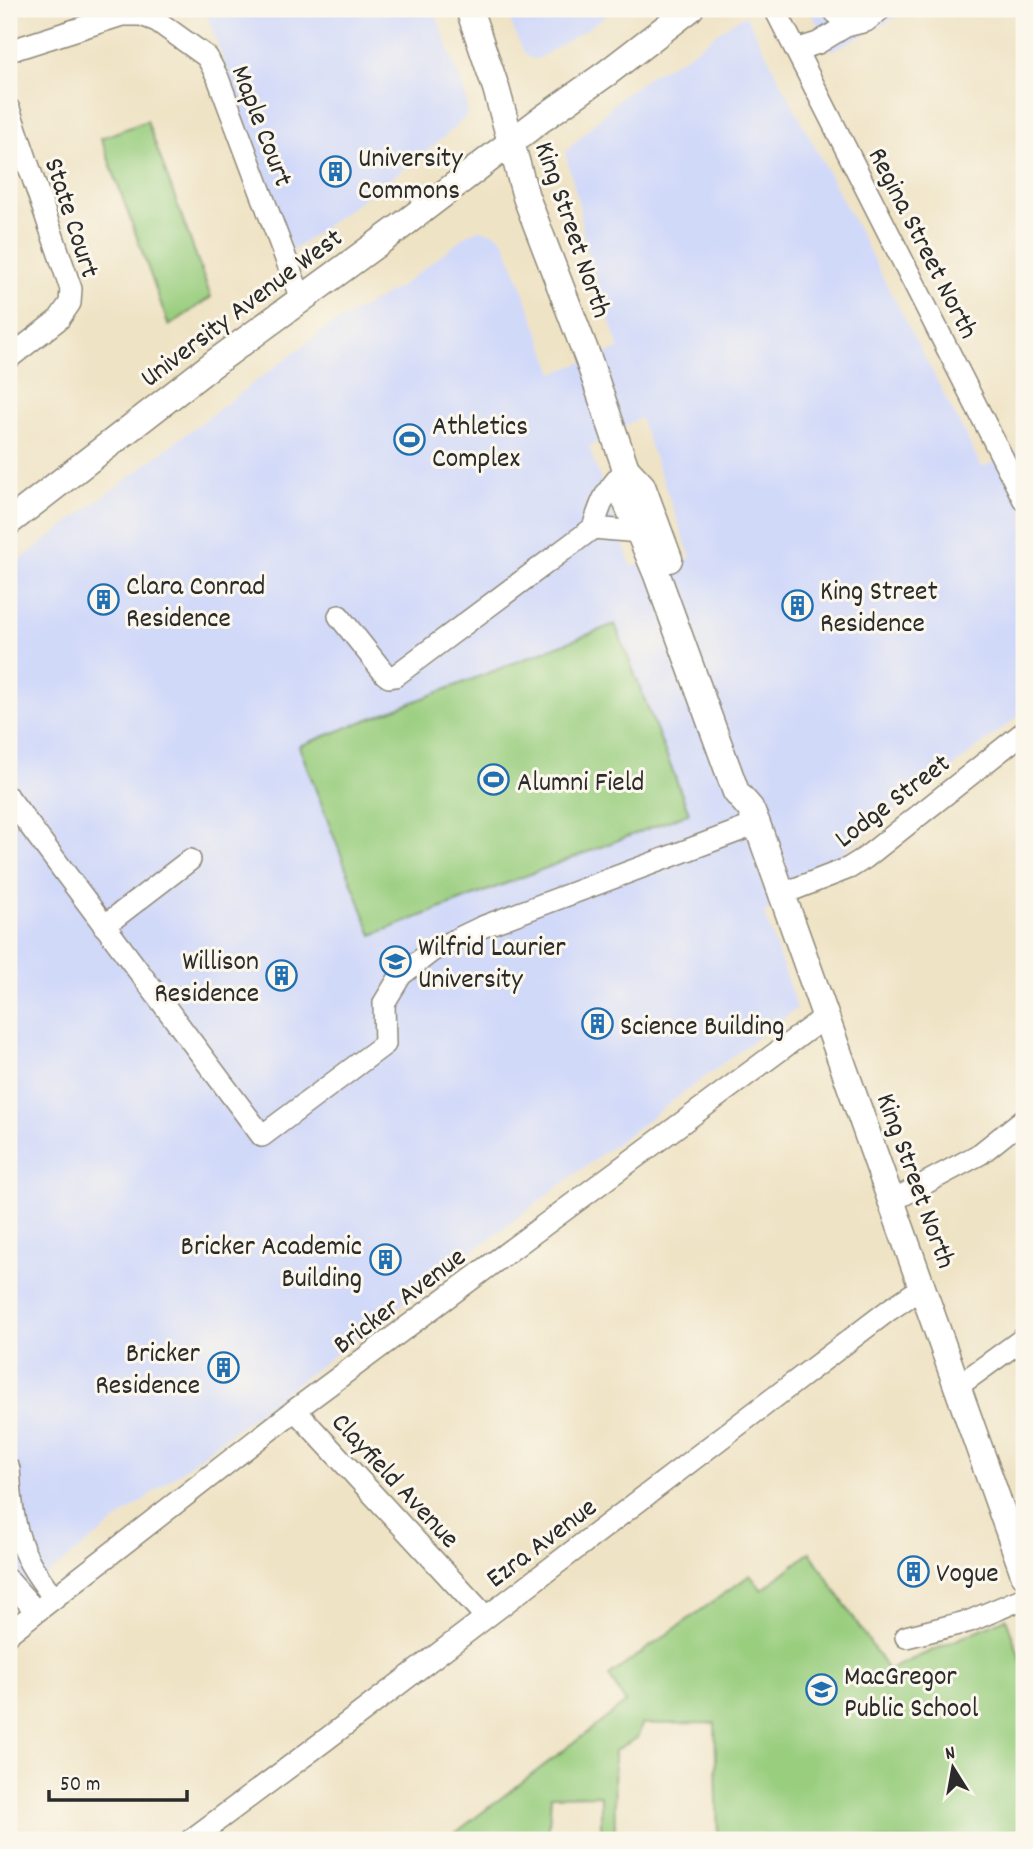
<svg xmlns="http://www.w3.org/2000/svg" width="1033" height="1849" font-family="Dekko,sans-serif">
  <rect width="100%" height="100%" fill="#fbf7ec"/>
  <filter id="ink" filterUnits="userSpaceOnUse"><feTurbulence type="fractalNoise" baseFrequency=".0143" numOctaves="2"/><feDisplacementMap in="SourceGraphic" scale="14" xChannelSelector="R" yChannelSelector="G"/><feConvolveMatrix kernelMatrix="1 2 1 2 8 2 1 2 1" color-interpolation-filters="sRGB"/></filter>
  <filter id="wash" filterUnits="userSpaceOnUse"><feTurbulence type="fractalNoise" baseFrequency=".00686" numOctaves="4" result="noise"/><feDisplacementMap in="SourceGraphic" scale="28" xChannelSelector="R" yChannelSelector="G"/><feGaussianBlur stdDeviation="1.57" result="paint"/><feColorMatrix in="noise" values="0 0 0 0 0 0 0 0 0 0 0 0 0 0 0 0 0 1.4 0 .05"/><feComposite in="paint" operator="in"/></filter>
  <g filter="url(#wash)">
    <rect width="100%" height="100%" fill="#efe3c5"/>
    <!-- built -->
    <g fill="#d1d9f9" fill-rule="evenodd">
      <polygon points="205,9 434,9 464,91 467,105 467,115 451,131 421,156 292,251"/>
      <polygon points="505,9 615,9 584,31 537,59 529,58 522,49"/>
      <polygon points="809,9 912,9 832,51"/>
      <path d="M746 15 982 467 1024 448V712L764 913 797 1008 242 1424 9 1604V568L325 329 401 286 467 235 479 230 496 233 505 242 554 373 619 349 585 245 579 205 565 152 621 97 651 75 685 57 731 23ZM640 418 691 558H690L631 566 589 447Z"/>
    </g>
    <!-- green -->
    <g fill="#9ace7f" stroke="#627c55" stroke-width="2">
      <polygon points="147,121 211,297 169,326 101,138"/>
      <polygon points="615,624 689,813 372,935 299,746"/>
      <polygon points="810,1552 888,1670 1006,1618 1024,1669 1024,1840 718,1840 715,1723 642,1724 637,1738 614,1751 615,1840 601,1840 601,1795 551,1796 548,1840 446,1840 626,1703 609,1676 750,1575 762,1590"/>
    </g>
  </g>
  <g filter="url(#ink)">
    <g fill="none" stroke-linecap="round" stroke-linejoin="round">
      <defs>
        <g id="minor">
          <polyline points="775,9 1024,500"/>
          <polyline points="833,9 846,26"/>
          <polyline points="796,50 818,43 846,26 866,21 881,9"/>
          <polyline points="9,51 122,15 141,15 157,21 207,57 218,78 301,299"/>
          <polyline points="9,109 71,289 70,303 59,319 9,358"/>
          <polyline points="593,528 639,532"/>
          <path d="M339 616 385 674 389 677 395 676 593 528C602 499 605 492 626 469"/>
          <polyline points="9,798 262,1136 385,1044 384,1003 401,975 432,951 482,927 757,824"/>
          <polyline points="782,894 849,868 865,858 1024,732"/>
          <polyline points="104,926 190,860"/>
          <polyline points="892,1201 980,1154 1024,1119"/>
          <polyline points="958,1386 1024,1338"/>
          <polyline points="295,1410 486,1617"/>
          <path d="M9 1469C11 1499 13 1533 29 1561 36 1574 45 1586 54 1598"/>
          <polyline points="9,1581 36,1611"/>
          <polyline points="9,1633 295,1410 826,1016"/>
          <polyline points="906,1637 970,1621 1024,1598"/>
          <polyline points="191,1840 324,1741 889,1310 923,1287"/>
        </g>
        <g id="major">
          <polyline points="469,9 496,88 526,197 589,361 626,469 642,486 669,559"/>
          <polyline points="626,469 622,491 657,575 736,792 750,808 757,824 1024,1574"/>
          <polyline points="9,522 213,364 400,227 539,121 607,73 690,9"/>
        </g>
      </defs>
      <!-- minor casing -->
      <use href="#minor" stroke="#8d8778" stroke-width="24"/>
      <!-- major casing -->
      <use href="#major" stroke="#8d8778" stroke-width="29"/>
      <!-- minor -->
      <use href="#minor" stroke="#fff" stroke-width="21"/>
      <!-- major -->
      <use href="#major" stroke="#fff" stroke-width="26"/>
    </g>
  </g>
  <!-- icons -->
  <defs>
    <symbol id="building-ring" viewBox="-11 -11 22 22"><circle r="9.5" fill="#fbf7ec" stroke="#1f6fb2" stroke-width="1.5"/><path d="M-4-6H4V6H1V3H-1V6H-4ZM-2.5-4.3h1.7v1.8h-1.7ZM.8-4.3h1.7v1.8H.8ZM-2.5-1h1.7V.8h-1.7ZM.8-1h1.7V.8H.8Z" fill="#1f6fb2"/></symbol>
    <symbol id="stadium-ring" viewBox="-11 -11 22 22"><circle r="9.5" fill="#fbf7ec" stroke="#1f6fb2" stroke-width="1.5"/><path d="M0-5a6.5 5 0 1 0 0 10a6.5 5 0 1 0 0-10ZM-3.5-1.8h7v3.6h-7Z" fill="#1f6fb2"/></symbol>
    <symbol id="university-ring" viewBox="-11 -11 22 22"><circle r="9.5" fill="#fbf7ec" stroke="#1f6fb2" stroke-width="1.5"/><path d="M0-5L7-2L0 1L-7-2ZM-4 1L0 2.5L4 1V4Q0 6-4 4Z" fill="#1f6fb2"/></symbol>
    <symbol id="school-ring" viewBox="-11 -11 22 22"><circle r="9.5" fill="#fbf7ec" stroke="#1f6fb2" stroke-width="1.5"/><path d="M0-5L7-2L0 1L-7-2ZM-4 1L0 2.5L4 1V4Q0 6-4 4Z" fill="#1f6fb2"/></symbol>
  </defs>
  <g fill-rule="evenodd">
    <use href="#building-ring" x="318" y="154" width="35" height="35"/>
    <use href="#stadium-ring" x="392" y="422" width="35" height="35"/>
    <use href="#building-ring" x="86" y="582" width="35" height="35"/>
    <use href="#building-ring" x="780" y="588" width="35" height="35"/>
    <use href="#stadium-ring" x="476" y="762" width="35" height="35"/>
    <use href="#university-ring" x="378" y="944" width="35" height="35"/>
    <use href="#building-ring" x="264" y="958" width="35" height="35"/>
    <use href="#building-ring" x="580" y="1006" width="35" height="35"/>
    <use href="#building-ring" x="368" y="1242" width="35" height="35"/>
    <use href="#building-ring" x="206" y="1350" width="35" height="35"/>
    <use href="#building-ring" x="896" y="1554" width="35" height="35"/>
    <use href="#school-ring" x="804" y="1672" width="35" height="35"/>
  </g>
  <g text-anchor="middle" stroke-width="6" stroke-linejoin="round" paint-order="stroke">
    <!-- street labels -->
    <g font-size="28" fill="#2b2b2b" stroke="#fbf7ec">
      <text transform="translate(264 125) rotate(69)" y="10">Maple Court</text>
      <text transform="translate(74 217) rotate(72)" y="10">State Court</text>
      <text transform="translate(575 229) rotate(71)" y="10">King Street North</text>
      <text transform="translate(925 242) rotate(63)" y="10">Regina Street North</text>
      <text transform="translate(240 306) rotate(-37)" y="10">University Avenue West</text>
      <text transform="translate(891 799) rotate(-37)" y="10">Lodge Street</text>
      <text transform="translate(918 1180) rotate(70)" y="10">King Street North</text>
      <text transform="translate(398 1299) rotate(-37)" y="10">Bricker Avenue</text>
      <text transform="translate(397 1479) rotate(47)" y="10">Clayfield Avenue</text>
      <text transform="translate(540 1541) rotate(-37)" y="10">Ezra Avenue</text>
    </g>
    <!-- poi labels -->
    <g font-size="28" fill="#2b2b2b" stroke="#fbf7ec" text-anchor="start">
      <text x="358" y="166">University<tspan x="358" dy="32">Commons</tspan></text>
      <text x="432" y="434">Athletics<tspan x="432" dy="32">Complex</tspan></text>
      <text x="126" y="594">Clara Conrad<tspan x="126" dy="32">Residence</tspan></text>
      <text x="820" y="599">King Street<tspan x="820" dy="32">Residence</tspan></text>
      <text x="517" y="790">Alumni Field</text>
      <text x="418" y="955">Wilfrid Laurier<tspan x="418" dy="32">University</tspan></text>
      <text x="259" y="969" text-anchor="end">Willison<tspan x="259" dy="32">Residence</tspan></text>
      <text x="620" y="1034">Science Building</text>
      <text x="362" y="1254" text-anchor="end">Bricker Academic<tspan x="362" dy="32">Building</tspan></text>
      <text x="200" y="1361" text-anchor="end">Bricker<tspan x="200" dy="32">Residence</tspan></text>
      <text x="936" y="1581">Vogue</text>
      <text x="844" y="1684">MacGregor<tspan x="844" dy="32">Public School</tspan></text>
    </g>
  </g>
  <!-- margin -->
  <rect width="1033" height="1849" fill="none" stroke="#fbf7ec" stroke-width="35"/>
  <!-- north arrow -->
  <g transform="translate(953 1768) rotate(349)" stroke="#fbf7ec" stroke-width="5" paint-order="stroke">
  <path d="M0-5L12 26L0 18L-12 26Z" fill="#2b2b2b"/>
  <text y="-10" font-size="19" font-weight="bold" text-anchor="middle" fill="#2b2b2b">N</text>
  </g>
  <!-- scale -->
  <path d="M49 1790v10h138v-10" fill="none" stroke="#2b2b2b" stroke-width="3.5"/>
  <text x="60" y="1790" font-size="21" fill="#2b2b2b" stroke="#fbf7ec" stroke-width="5" paint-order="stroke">50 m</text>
</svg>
